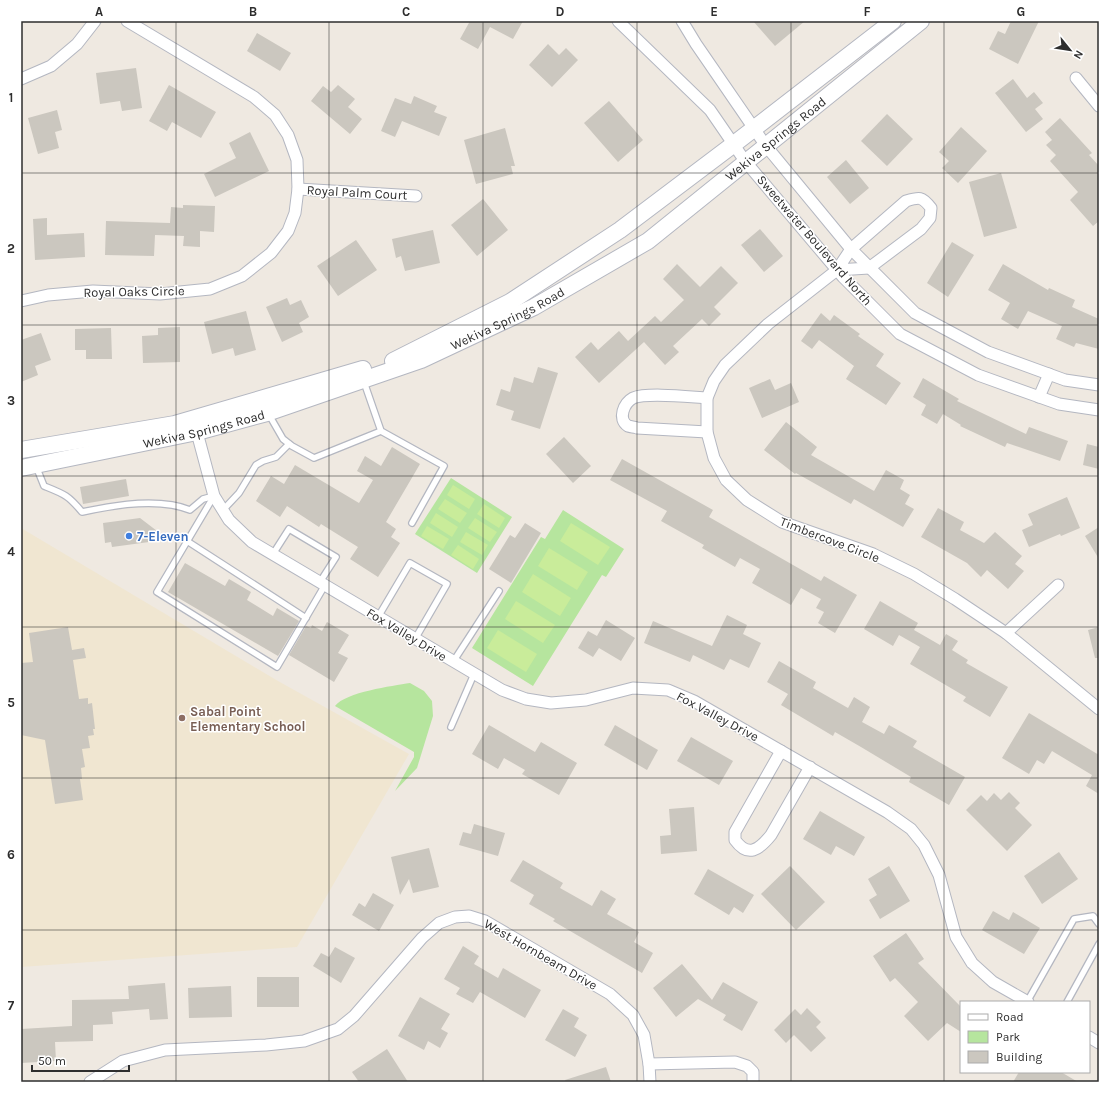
<svg xmlns="http://www.w3.org/2000/svg" width="1120" height="1103" font-family="Karla,sans-serif">
  <rect width="100%" height="100%" fill="#efe9e1"/>
  <!-- education -->
  <polygon fill="#f0e6d1" points="21,528 278,681 409,754 297,947 21,967"/>
  <!-- green -->
  <g fill="#b6e59e">
    <polygon points="451,478 512,517 477,573 415,534"/>
    <polygon points="563,510 624,549 606,577 602,575 533,686 472,648 541,537 545,539"/>
    <path d="M410 683 424 691 432 701 433 716 417 768 395 791 414 757V752L335 706C346 692 392 686 410 683Z"/>
  </g>
  <!-- pitch -->
  <g fill="#c9ec9a">
    <polygon points="453,485 475,499 469,509 447,495"/>
    <polygon points="445,499 467,513 460,523 438,509"/>
    <polygon points="484,504 505,518 499,528 477,514"/>
    <polygon points="436,513 458,527 452,537 430,523"/>
    <polygon points="475,518 497,532 490,542 468,528"/>
    <polygon points="571,523 610,547 598,565 560,541"/>
    <polygon points="427,526 449,539 443,549 421,536"/>
    <polygon points="466,532 488,545 482,555 460,542"/>
    <polygon points="458,545 479,559 473,569 451,555"/>
    <polygon points="549,548 588,572 577,590 538,566"/>
    <polygon points="533,574 571,598 560,616 522,592"/>
    <polygon points="516,601 555,625 543,643 505,619"/>
    <polygon points="498,630 537,654 526,672 487,648"/>
  </g>
  <!-- building -->
  <g fill="#cbc7bf">
    <polygon points="470,21 523,21 513,39 490,27 478,49 460,39"/>
    <polygon points="753,21 805,21 775,46"/>
    <polygon points="1011,21 1039,21 1018,64 989,49 998,31 1005,34"/>
    <polygon points="257,33 291,53 280,71 247,51"/>
    <polygon points="548,44 559,55 566,48 578,60 552,87 529,65"/>
    <polygon points="136,68 142,108 122,111 120,101 100,104 96,73"/>
    <polygon points="1013,79 1027,98 1034,92 1043,103 1035,109 1043,119 1026,132 995,93"/>
    <polygon points="169,85 216,112 201,138 172,122 167,131 149,121"/>
    <polygon points="338,85 355,99 348,107 362,119 350,134 311,101 323,86 331,92"/>
    <polygon points="414,96 437,106 434,112 447,117 439,136 402,121 395,137 381,131 395,98 411,104"/>
    <polygon points="609,101 643,140 618,162 584,123"/>
    <polygon points="57,110 62,130 55,132 59,148 38,154 28,118"/>
    <polygon points="887,114 913,139 887,166 861,141"/>
    <polygon points="1060,118 1092,153 1089,155 1099,166 1099,221 1093,226 1070,200 1078,192 1050,161 1056,155 1046,145 1052,140 1045,132"/>
    <polygon points="961,127 987,151 958,183 942,168 949,161 939,152"/>
    <polygon points="505,128 515,166 511,166 513,174 476,184 464,140"/>
    <polygon points="250,132 269,171 215,197 204,174 236,158 229,143"/>
    <polygon points="846,160 869,188 850,204 827,177"/>
    <polygon points="1001,173 1017,228 984,237 969,182"/>
    <polygon points="483,199 508,230 477,256 451,225"/>
    <polygon points="183,205 215,206 214,232 200,231 200,247 183,246 184,236 155,235 154,256 105,255 106,221 170,223 171,207 183,208"/>
    <polygon points="47,218 47,235 84,233 85,257 35,260 33,219"/>
    <polygon points="760,229 783,256 764,272 741,245"/>
    <polygon points="433,230 440,263 405,271 401,256 396,258 392,239"/>
    <polygon points="356,240 377,270 338,296 317,266"/>
    <polygon points="952,242 974,255 948,297 927,283"/>
    <polygon points="677,264 700,287 721,266 738,283 714,307 721,314 709,326 702,319 673,346 679,352 665,365 644,342 599,383 575,357 591,342 598,350 619,331 628,341 655,316 661,322 684,300 663,279"/>
    <polygon points="1003,264 1048,290 1049,288 1075,300 1072,307 1099,319 1099,349 1076,343 1074,347 1056,339 1062,326 1028,311 1018,329 1001,319 1010,303 988,290"/>
    <polygon points="287,298 290,305 301,300 309,317 299,323 303,332 282,342 266,307"/>
    <polygon points="246,311 256,350 235,356 233,348 212,354 204,322"/>
    <polygon points="821,313 830,321 834,315 860,334 858,336 884,354 876,366 901,383 886,405 846,379 854,366 819,340 812,349 801,341"/>
    <polygon points="180,327 180,362 143,363 142,336 158,335 158,328"/>
    <polygon points="111,328 112,359 86,359 86,350 75,350 75,329"/>
    <polygon points="41,333 51,360 35,366 38,375 21,382 21,340"/>
    <polygon points="538,367 558,373 540,429 511,420 514,411 496,405 501,389 510,392 514,377 533,383"/>
    <polygon points="923,378 959,399 957,401 1026,434 1029,427 1068,441 1060,461 1007,443 1005,447 960,426 961,425 943,414 937,424 921,415 926,405 913,397"/>
    <polygon points="770,379 775,390 791,383 799,402 762,418 749,388"/>
    <polygon points="786,422 817,447 811,455 874,491 886,470 904,480 900,489 910,495 905,504 914,509 903,527 854,499 851,504 796,473 795,474 764,450"/>
    <polygon points="564,437 591,466 573,483 546,454"/>
    <polygon points="1087,444 1099,447 1099,469 1083,465"/>
    <polygon points="392,447 420,464 386,522 396,529 391,537 400,543 378,577 350,559 358,547 321,524 319,527 287,506 280,517 256,501 271,476 284,484 295,465 359,503 373,480 357,471 365,456 381,466"/>
    <polygon points="622,459 713,510 709,517 821,581 824,576 857,595 835,633 818,623 824,612 816,608 821,599 801,588 791,605 752,583 760,569 740,558 735,567 702,548 704,545 661,521 667,511 610,480"/>
    <polygon points="126,479 129,496 83,504 80,487"/>
    <polygon points="1067,497 1080,528 1061,536 1060,534 1029,547 1022,530 1033,525 1028,514"/>
    <polygon points="938,508 964,522 960,530 984,543 995,532 1022,556 1015,564 1024,571 1008,589 987,570 981,577 967,563 921,537"/>
    <polygon points="140,518 157,531 149,542 112,547 111,542 105,543 103,523"/>
    <polygon points="525,523 541,533 511,583 489,569 510,535 515,538"/>
    <polygon points="1099,527 1099,559 1085,536"/>
    <polygon points="185,563 225,586 229,579 251,592 247,600 273,616 277,608 299,621 278,656 168,592"/>
    <polygon points="880,601 918,623 914,630 940,645 946,634 958,641 952,650 968,660 966,663 1008,687 990,717 963,701 966,697 910,664 920,647 899,635 893,646 864,629"/>
    <polygon points="727,615 747,625 743,634 761,643 749,668 730,659 724,670 693,655 690,662 644,643 653,621 712,646"/>
    <polygon points="606,620 635,638 621,661 599,648 593,657 578,648 588,631 597,636"/>
    <polygon points="327,622 349,635 338,653 348,658 334,682 289,655 306,626 311,628 312,625 322,631"/>
    <polygon points="68,627 72,650 84,648 86,658 73,660 79,699 88,698 88,704 92,703 95,729 93,729 94,735 88,736 90,748 82,749 85,767 81,768 82,779 80,779 83,800 55,804 45,740 21,735 21,663 33,662 29,633"/>
    <polygon points="1099,627 1099,658 1095,658 1088,630"/>
    <polygon points="779,661 816,682 813,688 848,708 854,697 870,707 862,722 884,734 889,725 917,741 913,747 965,777 949,805 909,782 911,777 861,747 835,732 833,736 781,705 788,694 767,682"/>
    <polygon points="1029,713 1099,755 1099,794 1086,786 1092,775 1052,751 1044,764 1037,760 1029,774 1002,758"/>
    <polygon points="489,725 535,752 541,742 577,763 559,795 522,774 525,770 504,758 498,769 472,754"/>
    <polygon points="615,725 658,750 647,770 604,745"/>
    <polygon points="691,737 733,761 719,785 677,761"/>
    <polygon points="1009,792 1020,803 1015,808 1032,825 1007,851 966,810 981,795 987,801 994,793 1001,800"/>
    <polygon points="694,807 697,851 661,854 660,836 671,835 669,809"/>
    <polygon points="820,811 865,837 854,856 836,846 831,855 803,839"/>
    <polygon points="474,824 505,833 498,856 459,845 463,832 471,834"/>
    <polygon points="429,848 439,887 413,893 409,879 400,895 391,857"/>
    <polygon points="1059,852 1078,879 1042,904 1024,876"/>
    <polygon points="523,860 563,883 560,888 592,906 601,890 616,899 607,914 639,932 634,942 653,953 642,973 553,921 555,919 529,904 534,895 510,881"/>
    <polygon points="790,866 825,902 796,930 761,894"/>
    <polygon points="889,866 910,901 880,919 869,900 877,895 868,879"/>
    <polygon points="708,869 754,895 743,913 734,907 729,915 694,894"/>
    <polygon points="373,893 394,905 379,931 352,915 359,903 365,907"/>
    <polygon points="993,911 1009,920 1013,912 1040,928 1024,954 982,930"/>
    <polygon points="906,933 924,959 918,963 961,1007 961,1032 947,1023 928,1041 904,1016 918,1002 895,978 890,982 873,956"/>
    <polygon points="463,946 479,956 474,964 498,978 503,968 541,990 525,1018 480,992 473,1003 456,994 460,988 444,979"/>
    <polygon points="335,947 355,958 341,983 313,966 321,953 329,957"/>
    <polygon points="682,964 712,1000 723,982 758,1002 742,1031 723,1020 726,1015 698,999 676,1017 653,988"/>
    <rect x="257" y="977" width="42" height="30"/>
    <polygon points="165,983 168,1019 150,1020 149,1009 112,1012 113,1024 93,1025 93,1041 55,1042 56,1061 21,1063 21,1029 72,1026 72,1000 129,999 128,986"/>
    <polygon points="231,986 232,1017 189,1018 188,988"/>
    <polygon points="420,997 450,1014 441,1029 448,1033 440,1048 428,1041 424,1050 398,1036"/>
    <polygon points="807,1008 821,1022 816,1027 826,1038 811,1052 794,1035 786,1043 774,1030 795,1009 801,1015"/>
    <polygon points="563,1009 579,1018 574,1027 587,1035 575,1057 545,1040"/>
    <polygon points="387,1049 408,1082 359,1082 352,1072"/>
    <polygon points="606,1067 611,1082 566,1082 565,1080"/>
    <polygon points="1019,1072 1061,1072 1078,1082 1013,1082"/>
  </g>
  <g fill="none" stroke-linecap="round" stroke-linejoin="round">
    <defs>
      <g id="service">
        <polyline points="364,382 381,431 444,466 412,523"/>
        <polyline points="268,413 283,439 292,446 314,458 381,431"/>
        <path d="M36 466 44 486C64 494 68 495 82 512 111 506 143 500 172 505 178 506 185 508 190 510L203 499 214 496"/>
        <polyline points="214,496 157,592 277,667 325,585"/>
        <polyline points="223,510 239,493 256,465 263,461 276,457 289,444"/>
        <polyline points="187,541 306,618"/>
        <polyline points="273,554 289,529 336,557 320,582"/>
        <polyline points="378,617 410,563 447,584 415,639"/>
        <polyline points="453,662 499,591"/>
        <polyline points="451,727 474,674"/>
        <polyline points="1027,1002 1074,919 1093,916 1099,924"/>
        <polyline points="1067,1002 1099,944"/>
      </g>
      <g id="minor">
        <polyline points="618,21 710,110 745,161 843,277 900,334 978,375 1059,404 1099,410"/>
        <polyline points="682,21 696,44 766,146 851,249 915,313 988,352 1065,380 1099,385"/>
        <polyline points="1076,78 1099,106"/>
        <polyline points="21,79 51,66 77,44 95,21"/>
        <polyline points="298,189 416,196"/>
        <path d="M837 270 869 268 921 229 930 218 931 208C922 196 919 197 906 201L851 249 837 270 768 324 725 365 714 381 707 398V432L714 458 726 480 747 500 782 522 873 554 914 574 955 599 1006 633 1099 709"/>
        <polyline points="21,301 48,295 93,291 160,294 210,289 242,276 271,253 288,231 295,213 298,189 297,160 288,135 275,115 254,97 127,21"/>
        <polyline points="1039,397 1049,374"/>
        <polyline points="195,425 214,496 229,520 252,542 502,690 526,699 551,703 586,700 633,688 668,690 694,701 887,812 911,829 924,845 939,875 956,937 972,963 993,982 1028,1002"/>
        <path d="M707 432 637 428C635 427 631 427 628 426 617 419 624 403 633 398 648 392 690 397 707 398"/>
        <polyline points="1006,633 1058,585"/>
        <path d="M781 751 735 832V840C748 858 759 850 771 835L810 767"/>
        <polyline points="1089,1037 1099,1043"/>
        <polyline points="649,1064 735,1062 747,1066 753,1072 753,1082"/>
        <polyline points="90,1082 123,1061 165,1050 266,1045 304,1041 338,1029 354,1016 422,938 439,923 455,917 469,916 485,921 610,994 633,1015 644,1035 649,1064 650,1082"/>
      </g>
      <g id="secondary">
        <polyline points="393,361 510,302 620,230 734,144 893,21"/>
        <polyline points="21,450 175,424 363,369"/>
        <path id="s1" d="M21 468 197 432 267 413 421 360 534 307 648 241 921 21"/>
      </g>
    </defs>
    <!-- service casing -->
    <use href="#service" stroke="#b4b7c1" stroke-width="8"/>
    <!-- minor casing -->
    <use href="#minor" stroke="#b4b7c1" stroke-width="13"/>
    <!-- secondary casing -->
    <use href="#secondary" stroke="#b4b7c1" stroke-width="18"/>
    <!-- service -->
    <use href="#service" stroke="#fff" stroke-width="5.5"/>
    <!-- minor -->
    <use href="#minor" stroke="#fff" stroke-width="11"/>
    <!-- secondary -->
    <use href="#secondary" stroke="#fff" stroke-width="16"/>
  </g>
  <!-- grid -->
  <path fill="none" stroke="#2e2e2e" stroke-width="1" stroke-opacity="0.55" d="M176 21V1082M329 21V1082M483 21V1082M637 21V1082M791 21V1082M944 21V1082M21 173H1099M21 325H1099M21 476H1099M21 627H1099M21 778H1099M21 930H1099"/>
  <!-- markers -->
  <circle fill="#3f7fe0" stroke="#fff" stroke-width="1.5" cx="129" cy="536" r="4"/>
  <circle fill="#8d6e63" stroke="#fff" stroke-width="1.5" cx="182" cy="718" r="4"/>
  <g text-anchor="middle" stroke-width="3" stroke-linejoin="round" paint-order="stroke">
    <!-- street labels -->
    <g font-size="13" fill="#2e2e2e" stroke="#fff">
      <text dy="5" stroke="none"><textPath href="#s1" startOffset="835">Wekiva Springs Road</textPath></text>
      <text transform="translate(357 192) rotate(3)" y="5">Royal Palm Court</text>
      <text transform="translate(815 240) rotate(49)" y="5">Sweetwater Boulevard North</text>
      <text transform="translate(134 291) rotate(-1)" y="5">Royal Oaks Circle</text>
      <text dy="5" stroke="none"><textPath href="#s1" startOffset="511">Wekiva Springs Road</textPath></text>
      <text dy="5" stroke="none"><textPath href="#s1" startOffset="187">Wekiva Springs Road</textPath></text>
      <text transform="translate(830 539) rotate(21)" y="5">Timbercove Circle</text>
      <text transform="translate(407 634) rotate(31)" y="5">Fox Valley Drive</text>
      <text transform="translate(718 716) rotate(28)" y="5">Fox Valley Drive</text>
      <text transform="translate(541 954) rotate(30)" y="5">West Hornbeam Drive</text>
    </g>
    <!-- shop labels -->
    <g font-size="13" font-weight="bold" fill="#366cbe" stroke="#fff" text-anchor="start">
      <text x="137" y="541">7-Eleven</text>
    </g>
    <!-- education labels -->
    <g font-size="13" font-weight="bold" fill="#785e54" stroke="#fff" text-anchor="start">
      <text x="190" y="716">Sabal Point<tspan x="190" dy="15">Elementary School</tspan></text>
    </g>
  </g>
  <!-- border -->
  <rect width="1120" height="1103" fill="none" stroke="#ffffff" stroke-width="44"/>
  <!-- legend -->
  <rect x="960" y="1001" width="130" height="72" fill="#ffffff" stroke="#ababab"/>
  <rect x="968" y="1014" width="20" height="6" fill="#ffffff" stroke="#ababab"/>
  <text x="996" y="1021" font-size="12" fill="#2e2e2e">Road</text>
  <rect x="968" y="1031" width="20" height="12" fill="#b6e59e" stroke="#ababab"/>
  <text x="996" y="1041" font-size="12" fill="#2e2e2e">Park</text>
  <rect x="968" y="1051" width="20" height="12" fill="#cbc7bf" stroke="#ababab"/>
  <text x="996" y="1061" font-size="12" fill="#2e2e2e">Building</text>
  <!-- north arrow -->
  <g transform="translate(1070 50) rotate(120)" stroke="#ffffff" stroke-width="3" paint-order="stroke">
  <path d="M0-3L7 15L0 10L-7 15Z" fill="#2e2e2e"/>
  <text y="-6" font-size="11" font-weight="bold" text-anchor="middle" fill="#2e2e2e">N</text>
  </g>
  <!-- scale -->
  <path d="M32 1065v6h97v-6" fill="none" stroke="#2e2e2e" stroke-width="2"/>
  <text x="38" y="1065" font-size="12" fill="#2e2e2e" stroke="#ffffff" stroke-width="3" paint-order="stroke">50 m</text>
  <rect x="22" y="22" width="1076" height="1059" fill="none" stroke="#2e2e2e" stroke-width="1.5"/>
  <g font-size="13" text-anchor="middle" font-weight="bold" fill="#2e2e2e">
    <text x="99" y="16">A</text>
    <text x="253" y="16">B</text>
    <text x="406" y="16">C</text>
    <text x="560" y="16">D</text>
    <text x="714" y="16">E</text>
    <text x="867" y="16">F</text>
    <text x="1021" y="16">G</text>
    <text x="11" y="102">1</text>
    <text x="11" y="253">2</text>
    <text x="11" y="405">3</text>
    <text x="11" y="556">4</text>
    <text x="11" y="707">5</text>
    <text x="11" y="859">6</text>
    <text x="11" y="1010">7</text>
  </g>
</svg>
